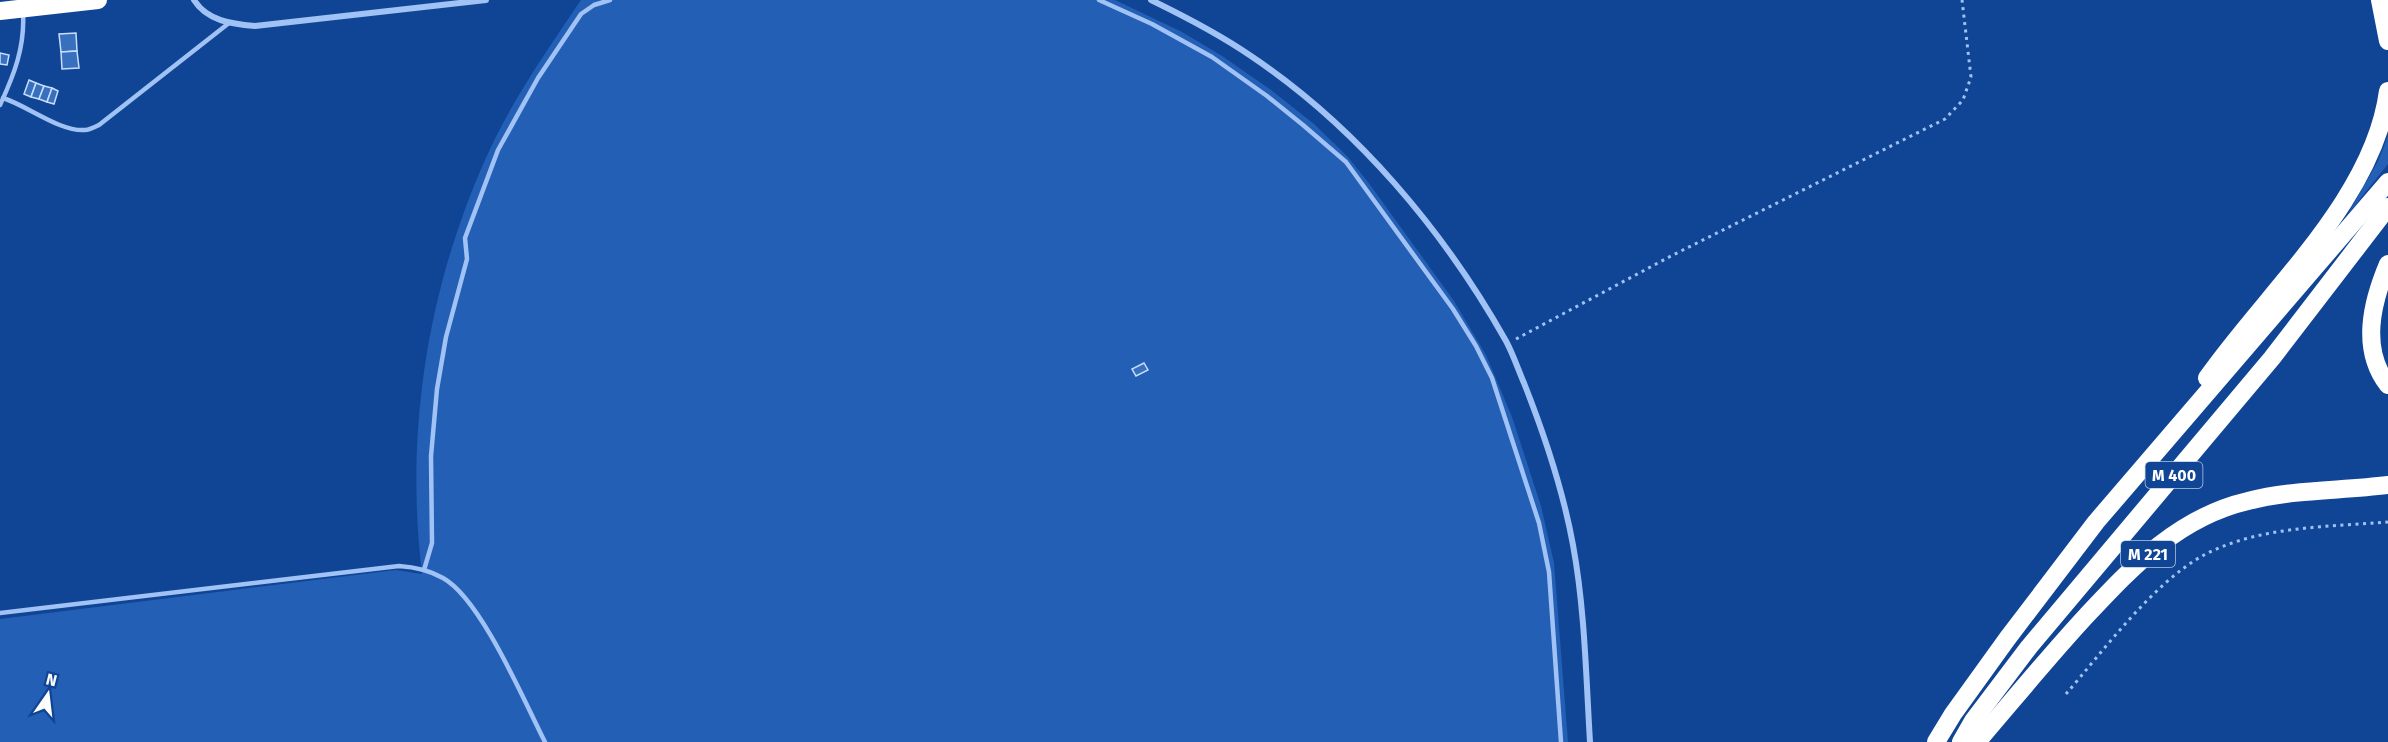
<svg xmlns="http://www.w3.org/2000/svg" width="2388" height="742" font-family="'Fira Sans',sans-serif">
  <rect width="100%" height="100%" fill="#104596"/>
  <!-- green -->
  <g fill="#235fb5">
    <path d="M581 0H1115L1182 32 1222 56 1271 90 1314 124 1347 156 1368 182 1454 301 1486 355 1512 417 1541 506 1554 563 1568 742H0V619L396 570 422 574C405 433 427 290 485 160 510 103 546 52 581 0Z"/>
    <polygon points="2388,136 2388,164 2348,214 2378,161"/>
  </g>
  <!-- building -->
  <g fill="#3970be" stroke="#c8defe" stroke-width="1.5">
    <polygon points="76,33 77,51 61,52 59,34"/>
    <polygon points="77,51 79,68 62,69 61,52"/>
    <polygon points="0,53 9,55 7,65 0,64"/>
    <polygon points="29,80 36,83 31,97 24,94"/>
    <polygon points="36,83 44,86 39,99 31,97"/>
    <polygon points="44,86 52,88 47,102 39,99"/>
    <polygon points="52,88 58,91 54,104 47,102"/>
    <polygon points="1144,363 1148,370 1136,376 1132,369"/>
  </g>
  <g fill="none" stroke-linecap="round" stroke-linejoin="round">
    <!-- path -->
    <g stroke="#a0c2f4" stroke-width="3" stroke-dasharray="3 4.5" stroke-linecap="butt">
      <polyline points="1516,339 1671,256 1945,119 1963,100 1971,77 1962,0"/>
      <path d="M2066 694C2103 651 2154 582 2204 555 2259 526 2327 527 2388 522"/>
    </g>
    <!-- lane -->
    <g stroke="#a0c2f4" stroke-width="4.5">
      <polyline points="1099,0 1152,24 1212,57 1267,96 1303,125 1346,162 1453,309 1476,346 1492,378 1539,523 1549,572 1561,742"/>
      <path d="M3 98C28 106 60 132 85 130 89 130 95 127 99 125L229 23"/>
      <path d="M0 105C14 75 25 47 23 13"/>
      <polyline points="424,570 432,543 431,456 437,389 446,337 467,259 465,238 498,150 538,78 581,14 594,5 610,0"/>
      <path d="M0 613 399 566C414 567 429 570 443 578 481 599 524 701 545 742"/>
    </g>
    <!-- street -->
    <g stroke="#a0c2f4" stroke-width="6">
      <path d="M194 0C207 21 232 24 255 26L486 0"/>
      <path d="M1151 0C1186 17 1219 34 1251 56 1357 127 1444 231 1506 341 1513 354 1518 369 1524 383 1545 436 1563 490 1573 545 1585 610 1586 677 1590 742"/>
    </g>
    <!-- highway -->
    <g stroke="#fff" stroke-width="18">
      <polyline points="2380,0 2388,41"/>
      <polyline points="0,11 98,0"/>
      <path d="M2388 264C2372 302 2360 349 2388 385"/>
      <path d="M2207 378C2268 291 2374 199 2388 91"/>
      <polyline points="1936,742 1953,714 2007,639 2096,522 2388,182"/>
      <polyline points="1961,742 1973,721 2029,647 2272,358 2388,207"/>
      <path d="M1977 742C2014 699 2049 656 2087 615 2134 565 2179 517 2248 501 2294 489 2341 491 2388 485"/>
    </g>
  </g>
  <g text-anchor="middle" stroke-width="5" stroke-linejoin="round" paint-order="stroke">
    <!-- shield labels -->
    <g fill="#104596" stroke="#b7c7e0" stroke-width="1.5">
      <rect x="2145.5" y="462" width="57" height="26" rx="4.5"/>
      <rect x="2121" y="541" width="54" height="26" rx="4.5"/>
    </g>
    <g font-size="16" font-weight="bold" fill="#fff">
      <text x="2174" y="481">M 400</text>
      <text x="2148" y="560">M 221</text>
    </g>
  </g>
  <!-- north arrow -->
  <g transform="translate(48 694) rotate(14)" stroke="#104596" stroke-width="4.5" paint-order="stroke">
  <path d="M0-4.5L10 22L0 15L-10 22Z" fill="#ffffff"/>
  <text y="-9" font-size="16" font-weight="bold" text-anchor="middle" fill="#ffffff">N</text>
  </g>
</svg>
